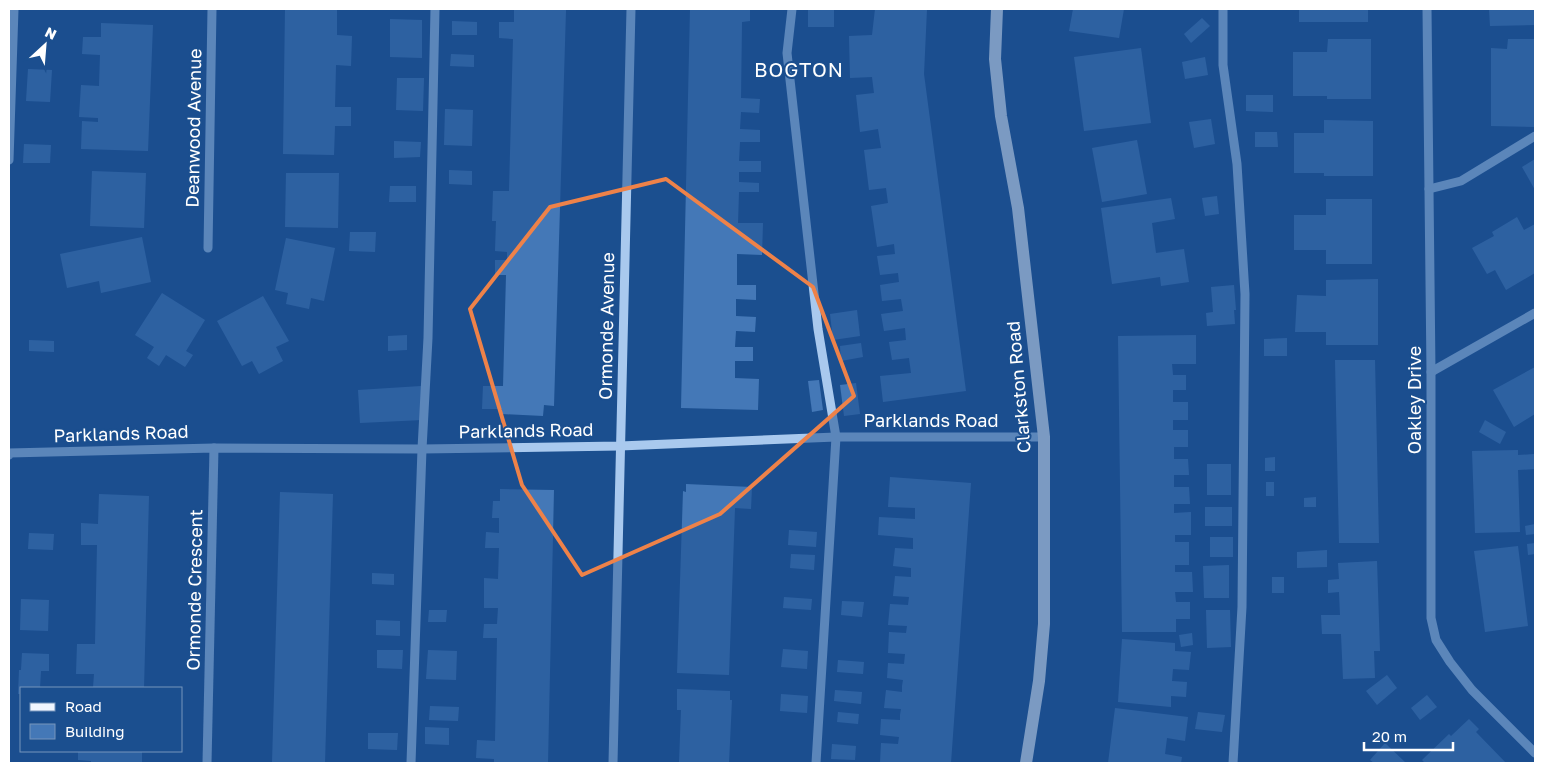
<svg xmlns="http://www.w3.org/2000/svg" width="1544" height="772" font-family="'Golos Text',sans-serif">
  <rect width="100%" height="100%" fill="#1b4f8f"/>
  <!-- building -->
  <g fill="#4478b7">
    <polygon points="285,9 337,9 337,35 352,36 351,66 336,65 335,107 351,107 351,126 335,126 334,155 283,154"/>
    <polygon points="514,9 566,10 554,406 544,405 543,416 502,414 502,409 482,409 483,386 503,386 506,275 495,275 495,260 507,260 507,252 495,251 496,221 492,221 493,191 509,191 513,39 499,38 499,22 514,22"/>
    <polygon points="690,9 750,9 750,21 742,22 741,98 760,99 759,113 741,112 740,129 760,130 760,142 740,142 739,161 761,161 761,172 739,172 739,182 759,183 759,192 739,192 738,223 763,223 762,255 737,254 737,285 756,285 756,300 736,299 736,316 756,317 755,332 736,331 735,347 753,347 753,361 735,361 735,378 759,379 758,410 681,408"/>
    <polygon points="808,9 834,10 834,27 808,27"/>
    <polygon points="875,9 927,9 924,74 966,391 883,402 880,376 911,373 909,358 892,360 889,342 906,340 905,328 884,331 881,314 903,311 901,299 882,301 880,285 899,282 898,273 880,275 877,256 895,254 894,244 877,247 871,206 888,203 886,188 869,190 864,150 881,148 878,129 860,132 856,95 874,93 872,77 850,78 849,36 872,35"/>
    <polygon points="1073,9 1124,9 1119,38 1069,31"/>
    <rect x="1299" y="9" width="69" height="13"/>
    <polygon points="1489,9 1535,9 1535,25 1490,26"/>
    <polygon points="1202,18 1210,26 1191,43 1184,34"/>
    <polygon points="390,19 422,20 422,58 390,57"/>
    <polygon points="452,21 477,22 477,35 452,35"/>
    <polygon points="101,23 153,25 148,151 81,149 82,121 98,122 98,118 79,117 81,85 99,86 100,55 82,54 83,37 101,37"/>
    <polygon points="1328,39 1371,39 1371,99 1327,99 1327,96 1293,96 1293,52 1327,52"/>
    <polygon points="1508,39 1535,39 1535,127 1491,126 1491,48 1507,49"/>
    <polygon points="1141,48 1151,123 1084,131 1074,57"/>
    <polygon points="451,54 474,55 474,67 450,66"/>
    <polygon points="1205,57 1208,75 1185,79 1182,62"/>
    <polygon points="28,69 52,70 50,102 26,101"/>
    <polygon points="397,78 424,78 423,111 396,110"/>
    <polygon points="1246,95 1273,95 1273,112 1246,111"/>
    <polygon points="445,109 473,110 472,146 444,145"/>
    <polygon points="1211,119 1215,144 1194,148 1189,122"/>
    <polygon points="1324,120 1373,121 1373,176 1324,176 1324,173 1294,173 1294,133 1324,133"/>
    <polygon points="1255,132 1277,132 1278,147 1255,147"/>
    <polygon points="1137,140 1147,194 1102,202 1092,148"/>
    <polygon points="394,141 421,142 420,157 394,158"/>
    <polygon points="24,144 51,145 50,163 23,163"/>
    <polygon points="1535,159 1535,190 1522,167"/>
    <polygon points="449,170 472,171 472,185 449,184"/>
    <polygon points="92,171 146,173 144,228 90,226"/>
    <polygon points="286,173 339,173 338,228 285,227"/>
    <polygon points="390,186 416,186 416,202 389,202"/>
    <polygon points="1217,196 1219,214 1205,216 1202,198"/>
    <polygon points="1171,198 1175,219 1152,223 1156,253 1184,249 1189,282 1161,286 1160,277 1112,284 1101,208"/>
    <polygon points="1326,199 1372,199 1372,264 1326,264 1326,250 1294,250 1294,215 1326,215"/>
    <polygon points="1517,217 1524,230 1535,224 1535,273 1506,290 1495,270 1487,274 1472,248 1494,236 1492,232"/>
    <polygon points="350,232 376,232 375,252 349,251"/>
    <polygon points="142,237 151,282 101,293 99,281 67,288 60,254"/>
    <polygon points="286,238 335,248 324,301 311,298 309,309 286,304 288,293 275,290"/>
    <polygon points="1378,279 1378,345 1326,345 1326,332 1295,332 1297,295 1326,296 1326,280"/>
    <polygon points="1234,285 1236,310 1234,310 1235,324 1207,326 1206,313 1213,312 1211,287"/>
    <polygon points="162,293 205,320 186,351 193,355 185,367 166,355 159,366 147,358 154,347 135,335"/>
    <polygon points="263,296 289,341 276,347 283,361 259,374 252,361 242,366 217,321"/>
    <polygon points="857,310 860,336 833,340 830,314"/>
    <polygon points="407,335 407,350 388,351 388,336"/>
    <polygon points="1196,335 1196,364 1172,364 1173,375 1186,375 1186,390 1173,390 1173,402 1188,402 1188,420 1173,420 1173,430 1188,430 1188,447 1174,447 1174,459 1188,459 1189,475 1174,475 1174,487 1189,487 1190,504 1174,504 1174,513 1191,512 1191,535 1175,535 1175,542 1189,542 1189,565 1175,565 1175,572 1192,572 1193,592 1175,592 1176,602 1190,602 1190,619 1176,619 1176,632 1122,632 1118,336"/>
    <polygon points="1287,338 1287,356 1264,356 1264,339"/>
    <polygon points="29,340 54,341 54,352 29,351"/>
    <polygon points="861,343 863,357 841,361 840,346"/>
    <polygon points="1335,360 1375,360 1379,543 1339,543"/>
    <polygon points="1535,367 1535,414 1514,427 1493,390"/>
    <polygon points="819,380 823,410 812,412 808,381"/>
    <polygon points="856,383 860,414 844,416 840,385"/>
    <polygon points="421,386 422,420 360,423 358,390"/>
    <polygon points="1485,420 1506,432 1500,444 1479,432"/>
    <polygon points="1518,450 1518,455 1534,454 1535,469 1518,470 1520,532 1475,533 1472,451"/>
    <polygon points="1275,457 1275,471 1265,471 1265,458"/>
    <rect x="1207" y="464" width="24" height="31"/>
    <polygon points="890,477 971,483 951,763 880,763 881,743 898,744 899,737 880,735 881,719 900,720 900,715 901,709 884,708 886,690 902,692 902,686 903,680 887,678 888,663 904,664 905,654 888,653 889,632 906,633 907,626 888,625 890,604 908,605 909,597 893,596 895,576 911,577 911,568 893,566 895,548 913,549 913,538 878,535 879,517 915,519 915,508 888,507"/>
    <rect x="1266" y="482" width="8" height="14"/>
    <polygon points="686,484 752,487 751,509 735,508 729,675 677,673 683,491 686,492"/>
    <polygon points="500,489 554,490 548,763 494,763 494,759 476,758 477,740 495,741 497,638 483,638 484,624 497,624 498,608 484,608 484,578 498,579 499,548 485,548 486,532 499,533 499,518 492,518 493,501 500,501"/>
    <polygon points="280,492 333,494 325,763 272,763"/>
    <polygon points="99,494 149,496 144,688 93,688 94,674 76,674 77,644 95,644 97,545 81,545 81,523 98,524"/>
    <polygon points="1316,497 1316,507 1304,507 1304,498"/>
    <rect x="1205" y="507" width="27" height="19"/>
    <polygon points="1535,524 1535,534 1526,535 1525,526"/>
    <polygon points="789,530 817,532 816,547 788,545"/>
    <polygon points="29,533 54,534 53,550 28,549"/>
    <rect x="1210" y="537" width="23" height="20"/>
    <polygon points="1535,543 1535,554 1528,555 1527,544"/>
    <polygon points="1518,546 1528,626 1485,632 1474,551"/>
    <polygon points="1327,550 1327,567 1297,568 1297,552"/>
    <polygon points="791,554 815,555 814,570 790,568"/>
    <polygon points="1377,561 1380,651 1374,651 1375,678 1343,679 1341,634 1322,634 1321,615 1340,615 1339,592 1328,593 1328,580 1339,579 1338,563"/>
    <polygon points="1229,565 1229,598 1204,598 1203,566"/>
    <polygon points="372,573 394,574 394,585 372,584"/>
    <rect x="1272" y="577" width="12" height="16"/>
    <polygon points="784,597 812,599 811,610 783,608"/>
    <polygon points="21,599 49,600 48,631 20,630"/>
    <polygon points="842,601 864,602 862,617 841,615"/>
    <polygon points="429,610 447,610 446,622 428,622"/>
    <polygon points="1206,610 1230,610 1231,647 1207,648"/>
    <polygon points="376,620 400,621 400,636 376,635"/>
    <polygon points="1192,633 1193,645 1181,647 1179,635"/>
    <polygon points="1122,639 1175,643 1175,651 1191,652 1189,670 1173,669 1172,681 1187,682 1186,697 1171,696 1171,707 1118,702"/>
    <polygon points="783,649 808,651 807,669 781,667"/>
    <polygon points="377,650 403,650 402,669 377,668"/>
    <polygon points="428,650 457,651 456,680 426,679"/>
    <polygon points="22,653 49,654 49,671 41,671 40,688 21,688 21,694 18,694 19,670 21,670"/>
    <polygon points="838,660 864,662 863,674 837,672"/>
    <polygon points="1387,675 1397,688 1377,705 1366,691"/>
    <polygon points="677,689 730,691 730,700 732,700 729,763 679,763 681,710 677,710"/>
    <polygon points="835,690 862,692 861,704 834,701"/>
    <polygon points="781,694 808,696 807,713 780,711"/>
    <polygon points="1427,695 1437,707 1420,720 1411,708"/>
    <polygon points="430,706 459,707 458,721 429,720"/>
    <polygon points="1115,708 1188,717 1185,741 1167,738 1165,754 1182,757 1181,763 1108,763"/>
    <polygon points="838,712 859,714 858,724 837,722"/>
    <polygon points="1198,712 1225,715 1222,732 1195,729"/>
    <polygon points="1469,719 1479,729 1476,732 1506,763 1425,763 1422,760 1449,734 1451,736"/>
    <polygon points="425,727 449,728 449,745 425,744"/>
    <polygon points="368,733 398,733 397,750 368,749"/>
    <polygon points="1385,743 1406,763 1374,763 1370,760"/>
    <polygon points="832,744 856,746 855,760 831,759"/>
    <polygon points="78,751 142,751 142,763 91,763 91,761 78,760"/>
  </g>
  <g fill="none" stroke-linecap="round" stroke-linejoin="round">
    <!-- minor -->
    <g stroke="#a9c9ee" stroke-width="9">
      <polyline points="792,9 787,53 818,329 836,437 816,763"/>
      <polyline points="1223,9 1223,65 1237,164 1245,294 1242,607 1233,763"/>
      <polyline points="1427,9 1431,372 1431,618 1436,640 1450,662 1472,690 1535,753"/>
      <polyline points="9,160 14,9"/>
      <polyline points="1429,189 1461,181 1535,136"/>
      <polyline points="208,248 212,9"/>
      <polyline points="1431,372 1535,313"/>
      <polyline points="9,455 9,453 214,448 422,449 620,446 836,437 1044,437"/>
      <polyline points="207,763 214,448"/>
      <polyline points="411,763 422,449 428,338 435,9"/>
      <polyline points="613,763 631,9"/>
    </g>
    <!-- major -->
    <polyline stroke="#f0f6ff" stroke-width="12" points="997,9 995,59 1001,116 1018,208 1044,437 1044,624 1039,681 1026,763"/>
  </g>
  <!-- marked area -->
  <path d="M0 0H1544V772H0ZM666 179 813 287 854 396 720 514 582 575 522 485 470 309 550 207Z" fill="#1b4f8f" fill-opacity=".55" fill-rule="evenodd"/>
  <path fill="none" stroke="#ee8249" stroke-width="4" stroke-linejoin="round" d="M666 179 813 287 854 396 720 514 582 575 522 485 470 309 550 207Z"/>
  <g text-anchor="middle" stroke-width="4" stroke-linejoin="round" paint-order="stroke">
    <!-- street labels -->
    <g font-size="18" fill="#fff" stroke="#1b4f8f">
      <text transform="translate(194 128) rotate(-89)" y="6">Deanwood Avenue</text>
      <text transform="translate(607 326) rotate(-89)" y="6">Ormonde Avenue</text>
      <text transform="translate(1019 387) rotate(-95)" y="6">Clarkston Road</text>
      <text transform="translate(1415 400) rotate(-90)" y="6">Oakley Drive</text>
      <text x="931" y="427">Parklands Road</text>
      <text transform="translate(526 431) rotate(-1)" y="6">Parklands Road</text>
      <text transform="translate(121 434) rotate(-2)" y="6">Parklands Road</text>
      <text transform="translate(195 590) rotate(-89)" y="6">Ormonde Crescent</text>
    </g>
    <!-- quarter labels -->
    <g font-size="20" letter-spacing="1" fill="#fff" stroke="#1b4f8f">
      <text x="799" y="77">BOGTON</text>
    </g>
  </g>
  <!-- border -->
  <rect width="1544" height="772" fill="none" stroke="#ffffff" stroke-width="20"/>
  <!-- legend -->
  <rect x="20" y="687" width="162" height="65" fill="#1b4f8f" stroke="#7695bc"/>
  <rect x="30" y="703" width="25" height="8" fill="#f0f6ff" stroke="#7695bc"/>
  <text x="65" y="712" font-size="15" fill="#ffffff">Road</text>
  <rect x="30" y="724" width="25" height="15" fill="#4478b7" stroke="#7695bc"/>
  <text x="65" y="737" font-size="15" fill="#ffffff">Building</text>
  <!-- north arrow -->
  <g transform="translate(45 45) rotate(26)" stroke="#1b4f8f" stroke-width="4" paint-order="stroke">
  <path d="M0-4L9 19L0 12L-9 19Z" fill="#ffffff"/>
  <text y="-8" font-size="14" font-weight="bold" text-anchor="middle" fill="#ffffff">N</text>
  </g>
  <!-- scale -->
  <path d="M1364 742v8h89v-8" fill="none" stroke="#ffffff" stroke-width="2.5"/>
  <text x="1372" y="742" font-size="15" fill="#ffffff" stroke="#1b4f8f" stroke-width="4" paint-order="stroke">20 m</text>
</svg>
